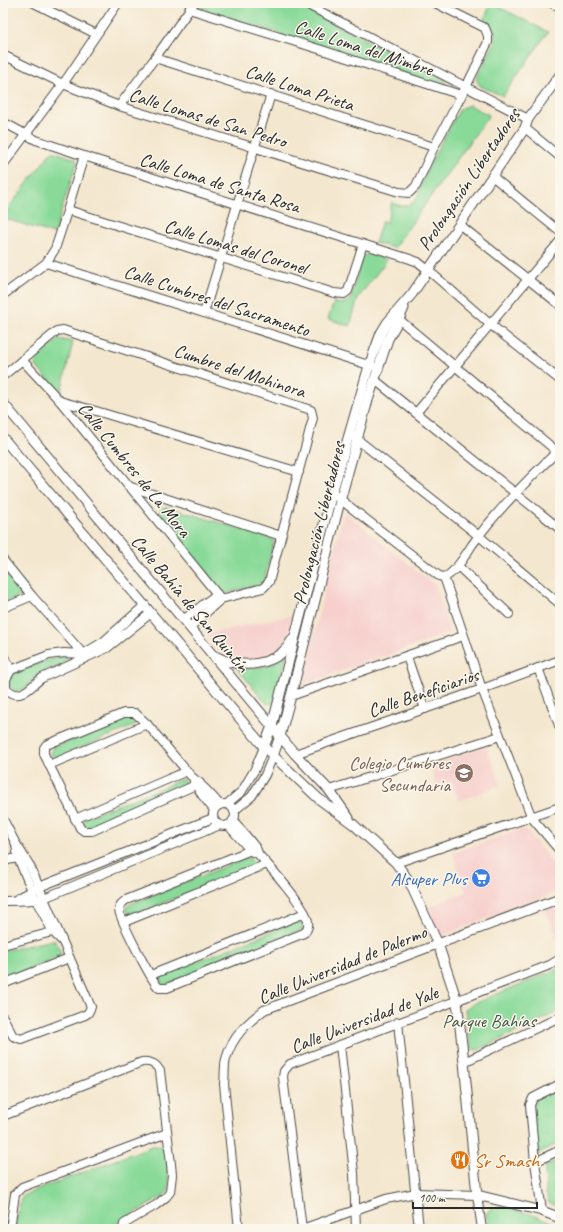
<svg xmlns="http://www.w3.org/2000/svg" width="563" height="1232" font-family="Caveat,sans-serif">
  <defs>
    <pattern id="grass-tufts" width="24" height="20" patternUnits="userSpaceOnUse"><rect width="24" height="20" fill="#89da99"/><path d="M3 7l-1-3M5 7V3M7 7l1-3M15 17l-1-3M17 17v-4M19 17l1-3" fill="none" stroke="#76bb84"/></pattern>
  </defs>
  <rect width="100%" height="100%" fill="#fbf7ec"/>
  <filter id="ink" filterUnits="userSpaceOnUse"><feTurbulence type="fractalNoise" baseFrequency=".025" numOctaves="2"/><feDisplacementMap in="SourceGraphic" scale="8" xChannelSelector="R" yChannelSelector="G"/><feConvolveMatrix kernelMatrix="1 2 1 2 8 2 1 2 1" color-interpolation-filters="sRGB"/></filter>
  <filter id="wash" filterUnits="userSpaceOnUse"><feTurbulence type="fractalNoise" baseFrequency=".012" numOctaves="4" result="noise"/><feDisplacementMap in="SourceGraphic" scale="16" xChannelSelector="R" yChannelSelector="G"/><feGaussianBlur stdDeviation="0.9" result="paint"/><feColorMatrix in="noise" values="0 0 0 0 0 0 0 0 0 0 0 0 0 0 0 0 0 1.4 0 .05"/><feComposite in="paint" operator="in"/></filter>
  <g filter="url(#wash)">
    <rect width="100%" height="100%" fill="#f4e7cf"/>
    <!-- built -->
    <g fill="#f7d0cd">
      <polygon points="344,512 436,586 450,633 301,685"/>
      <polygon points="293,615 287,638 277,653 261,658 245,660 235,658 220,651 212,644 207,634"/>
      <polygon points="486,746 501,785 459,801 452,781 436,786 430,766"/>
      <polygon points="522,829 528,832 560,873 560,891 444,935 438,932 429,907 466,892 453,853"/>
      <polygon points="560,905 560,944 546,910"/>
    </g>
    <!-- grass -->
    <polygon fill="url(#grass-tufts)" stroke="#5a8262" points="560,1088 560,1142 537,1155 533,1106 537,1098"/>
    <!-- park -->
    <g fill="#89da99" stroke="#5a8262">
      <polygon points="199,3 293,3 445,80 446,85 442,87 197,7"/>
      <polygon points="491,3 548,32 503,96 480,86 476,79 495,42 494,29 483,23"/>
      <path d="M469 105 489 115 394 248 375 243 382 221 387 222 392 201C398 208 408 207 415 201 419 197 419 189 421 184 431 159 447 133 460 109Z"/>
      <polygon points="52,151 76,159 77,162 54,234 3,218 3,215"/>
      <path d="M368 254 374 255 387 260 358 298 350 326 328 319 334 302C340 305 346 303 351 299L354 286 362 257Z"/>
      <polygon points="59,339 73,342 61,392 57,390 35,365 36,360"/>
      <polygon points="163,507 168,507 270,538 274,541 264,581 258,585 226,593 221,591 161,517 160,510"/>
      <polygon points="3,569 20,589 21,594 16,598 3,603"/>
      <path d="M287 654 275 700 272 704H267L236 667C255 670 273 667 287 654Z"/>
      <path d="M60 657 75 658 73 661C57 667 34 671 26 688L15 692 8 685 9 676C25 667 43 661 60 657Z"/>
      <path d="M126 718C130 719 134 720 136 725L57 758H53L50 751 54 747Z"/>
      <polygon points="183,779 188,786 89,828 85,826 83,822 85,818"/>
      <polygon points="249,857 254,864 254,867 133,915 129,915 126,908 128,905"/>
      <polygon points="298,921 302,924 303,929 163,986 160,978 161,976"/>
      <polygon points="53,940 56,942 61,953 59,957 3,980 3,951"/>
      <polygon points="560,968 560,1011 480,1049 474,1050 471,1047 465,1010 470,1005"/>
      <path d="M152 1146H161C169 1157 168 1177 169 1190L164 1196 117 1223 99 1229H14L21 1199 24 1195Z"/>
      <polygon points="560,1159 560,1207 549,1203 546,1194 545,1169 546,1165"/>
      <polygon points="500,1206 530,1214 560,1225 560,1229 490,1229 486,1214 490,1209"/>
    </g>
  </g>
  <g filter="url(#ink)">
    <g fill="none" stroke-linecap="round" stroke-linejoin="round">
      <defs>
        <g id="minor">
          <polyline points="34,3 96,34"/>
          <polyline points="304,3 528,119"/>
          <polyline points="551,3 560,7"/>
          <polyline points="189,9 322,50 461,95"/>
          <polyline points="3,55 63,84 119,106 399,192 409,193 416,186 434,147 466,87 488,42 488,36 485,28 435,3"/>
          <polyline points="155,58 434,147"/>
          <polyline points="119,106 155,58 194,3"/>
          <polyline points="3,122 36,140 84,156 410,259 418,262 428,270 491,325 560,380"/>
          <polyline points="525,128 560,157"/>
          <polyline points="3,165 63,84 118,3"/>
          <polyline points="492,176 560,232"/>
          <polyline points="68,210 334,293 344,294 348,291 363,244"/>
          <polyline points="460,225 560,305"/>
          <polyline points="46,263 375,367"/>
          <polyline points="3,295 46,263 55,249 60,234 84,156"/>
          <polyline points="204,313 271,94"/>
          <polyline points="395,316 560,454"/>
          <polyline points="22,360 60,401 221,599"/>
          <polyline points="3,376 57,331 63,330 311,410 313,418 269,582 263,588 221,599 190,627"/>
          <polyline points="375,380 560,529"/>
          <polyline points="60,401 96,411 299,472"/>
          <polyline points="416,413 560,241"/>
          <polyline points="353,436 479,536 560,604"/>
          <polyline points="128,486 281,536"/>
          <polyline points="336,496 439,576 444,577"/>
          <polyline points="3,560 32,596 84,655"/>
          <polyline points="458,566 509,614"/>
          <polyline points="444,577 482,689 532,818 560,851"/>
          <path d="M444 577C454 575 466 554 472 545 497 510 528 479 560 449"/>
          <path d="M145 605 103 642 83 654 64 653 49 655 11 670 6 679V688C20 704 31 685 42 678L107 648 151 613"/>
          <polyline points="3,608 32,596"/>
          <polyline points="183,620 217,594"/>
          <polyline points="3,655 11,670"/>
          <polyline points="407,657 425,709"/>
          <polyline points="538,668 560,728"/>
          <polyline points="291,696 463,636"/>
          <polyline points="295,754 482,689 560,660"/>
          <polyline points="49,765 147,724"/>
          <polyline points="194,782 202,795 214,810"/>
          <path d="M200 783 92 831H84L80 828 44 754V748L46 745 124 713H135L147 724 191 776C202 785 211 794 220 805"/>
          <polyline points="329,790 500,736"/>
          <polyline points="227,804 242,791 255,769 264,747"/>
          <circle cx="224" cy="815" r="11"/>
          <polyline points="234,811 252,796 265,775 273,756"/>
          <polyline points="3,819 16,844 30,866 91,1007 88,1013 85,1015 21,1039 13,1036 3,1017"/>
          <polyline points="75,819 187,771"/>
          <path d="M233 820 256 848 259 855C270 867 307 908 308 922 309 927 307 930 304 933L167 988H159C152 982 120 919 119 910 119 905 122 903 126 900L256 848"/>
          <polyline points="228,825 251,851 254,853"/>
          <polyline points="16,845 18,858 36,900 53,932 61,940"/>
          <polyline points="3,861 22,857"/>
          <polyline points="396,863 560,807"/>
          <polyline points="15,900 39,887 213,818"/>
          <path d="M3 901C17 900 31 902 44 898L220 825"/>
          <polyline points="124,922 267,864"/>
          <polyline points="3,945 56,931"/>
          <polyline points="151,975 305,913"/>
          <polyline points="3,984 69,958"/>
          <polyline points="398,1022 419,1229"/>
          <polyline points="340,1045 354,1173 356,1229"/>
          <polyline points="464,1062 560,1017"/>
          <path d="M3 1116 142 1062C151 1061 156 1064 160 1071L171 1164 172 1175 170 1192 166 1197 156 1205 124 1224 123 1229"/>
          <polyline points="535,1162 560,1150"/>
          <polyline points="542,1211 535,1162 530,1105 533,1098 560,1084"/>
          <polyline points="10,1229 15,1194 22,1187 167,1133"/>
          <path d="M239 1229 224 1084C225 1076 224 1066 226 1059 232 1037 247 1023 264 1010L438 944"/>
          <polyline points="302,1229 283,1077 284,1071 290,1064 550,965 560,959"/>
          <polyline points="302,1229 386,1199 416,1193 477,1195 482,1229"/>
        </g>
        <g id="tertiary">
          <polyline points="3,403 295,754 329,790 349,818"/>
          <polyline points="3,438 264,747 319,799 353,824 396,863 409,881 438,944 457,1001 464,1062 477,1195 542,1211 560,1218"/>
          <path d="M215 656C220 658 225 661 230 662 252 668 281 662 292 640"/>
          <polyline points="264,747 272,726 332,493 369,366 381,333 387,323 412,294 525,128 528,119 560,75"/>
          <polyline points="273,756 280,736 291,696 340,501 368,400 388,339 399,319 404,308"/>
          <polyline points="438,944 560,898"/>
        </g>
      </defs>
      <!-- minor casing -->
      <use href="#minor" stroke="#494744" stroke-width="10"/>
      <!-- tertiary casing -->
      <use href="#tertiary" stroke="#494744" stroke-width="11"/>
      <!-- minor -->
      <use href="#minor" stroke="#fff" stroke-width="8"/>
      <!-- tertiary -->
      <use href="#tertiary" stroke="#fff" stroke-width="9"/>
    </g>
  </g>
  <!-- icons -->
  <defs>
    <symbol id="school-disc" viewBox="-11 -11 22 22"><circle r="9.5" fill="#8d6e63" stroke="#fbf7ec"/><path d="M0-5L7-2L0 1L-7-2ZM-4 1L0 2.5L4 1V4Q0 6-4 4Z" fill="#fff"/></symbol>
    <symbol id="supermarket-disc" viewBox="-11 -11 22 22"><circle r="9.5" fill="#3f7fe0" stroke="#fbf7ec"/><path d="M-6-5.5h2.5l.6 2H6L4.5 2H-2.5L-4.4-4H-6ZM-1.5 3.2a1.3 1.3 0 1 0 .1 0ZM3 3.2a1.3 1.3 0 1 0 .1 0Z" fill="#fff"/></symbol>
    <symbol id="restaurant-disc" viewBox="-11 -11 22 22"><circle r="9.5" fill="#e8710a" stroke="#fbf7ec"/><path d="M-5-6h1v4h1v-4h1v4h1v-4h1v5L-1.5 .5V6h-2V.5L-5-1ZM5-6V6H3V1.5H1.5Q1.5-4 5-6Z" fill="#fff"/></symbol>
  </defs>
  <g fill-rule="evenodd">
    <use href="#school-disc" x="453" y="762" width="22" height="22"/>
    <use href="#supermarket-disc" x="470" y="867" width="22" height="22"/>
    <use href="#restaurant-disc" x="449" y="1149" width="22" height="22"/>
  </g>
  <g text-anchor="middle" stroke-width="3" stroke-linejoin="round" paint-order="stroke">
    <!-- street labels -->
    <g font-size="19" fill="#2b2b2b" stroke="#fbf7ec">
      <text transform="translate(364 47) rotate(18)" y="7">Calle Loma del Mimbre</text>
      <text transform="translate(300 87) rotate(18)" y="7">Calle Loma Prieta</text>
      <text transform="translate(208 117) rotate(17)" y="7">Calle Lomas de San Pedro</text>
      <text transform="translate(468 179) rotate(-56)" y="7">Prolongación Libertadores</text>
      <text transform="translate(220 182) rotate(17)" y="7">Calle Loma de Santa Rosa</text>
      <text transform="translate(236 246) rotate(17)" y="7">Calle Lomas del Coronel</text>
      <text transform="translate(217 300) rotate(18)" y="7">Calle Cumbres del Sacramento</text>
      <text transform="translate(240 370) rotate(18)" y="7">Cumbre del Mohinora</text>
      <text transform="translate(135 469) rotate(51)" y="7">Calle Cumbres de La Mora</text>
      <text transform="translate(318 523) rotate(-76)" y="7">Prolongación Libertadores</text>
      <text transform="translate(191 603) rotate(50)" y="7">Calle Bahía de San Quintín</text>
      <text transform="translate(423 692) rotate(-19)" y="7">Calle Beneficiarios</text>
      <text transform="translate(342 964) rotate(-22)" y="7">Calle Universidad de Palermo</text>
      <text transform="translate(364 1019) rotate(-21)" y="7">Calle Universidad de Yale</text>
    </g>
    <!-- education labels -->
    <g font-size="19" fill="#785e54" stroke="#fbf7ec" text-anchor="end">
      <text x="450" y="769">Colegio Cumbres<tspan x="450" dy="22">Secundaria</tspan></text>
    </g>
    <!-- shop labels -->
    <g font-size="19" fill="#366cbe" stroke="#fbf7ec" text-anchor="end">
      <text x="467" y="885">Alsuper Plus</text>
    </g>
    <!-- park labels -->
    <g font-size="19" fill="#425746" stroke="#fbf7ec">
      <text x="489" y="1027">Parque Bahías</text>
    </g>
    <!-- food labels -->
    <g font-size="19" fill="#c56008" stroke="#fbf7ec" text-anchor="start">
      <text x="474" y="1167">Sr Smash</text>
    </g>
  </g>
  <!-- margin -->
  <rect width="563" height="1232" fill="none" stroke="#fbf7ec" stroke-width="16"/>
  <!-- scale -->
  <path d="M413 1202v6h124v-6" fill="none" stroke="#2b2b2b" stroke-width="2"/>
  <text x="419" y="1202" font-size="12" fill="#2b2b2b" stroke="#fbf7ec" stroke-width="3" paint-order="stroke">100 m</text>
</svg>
